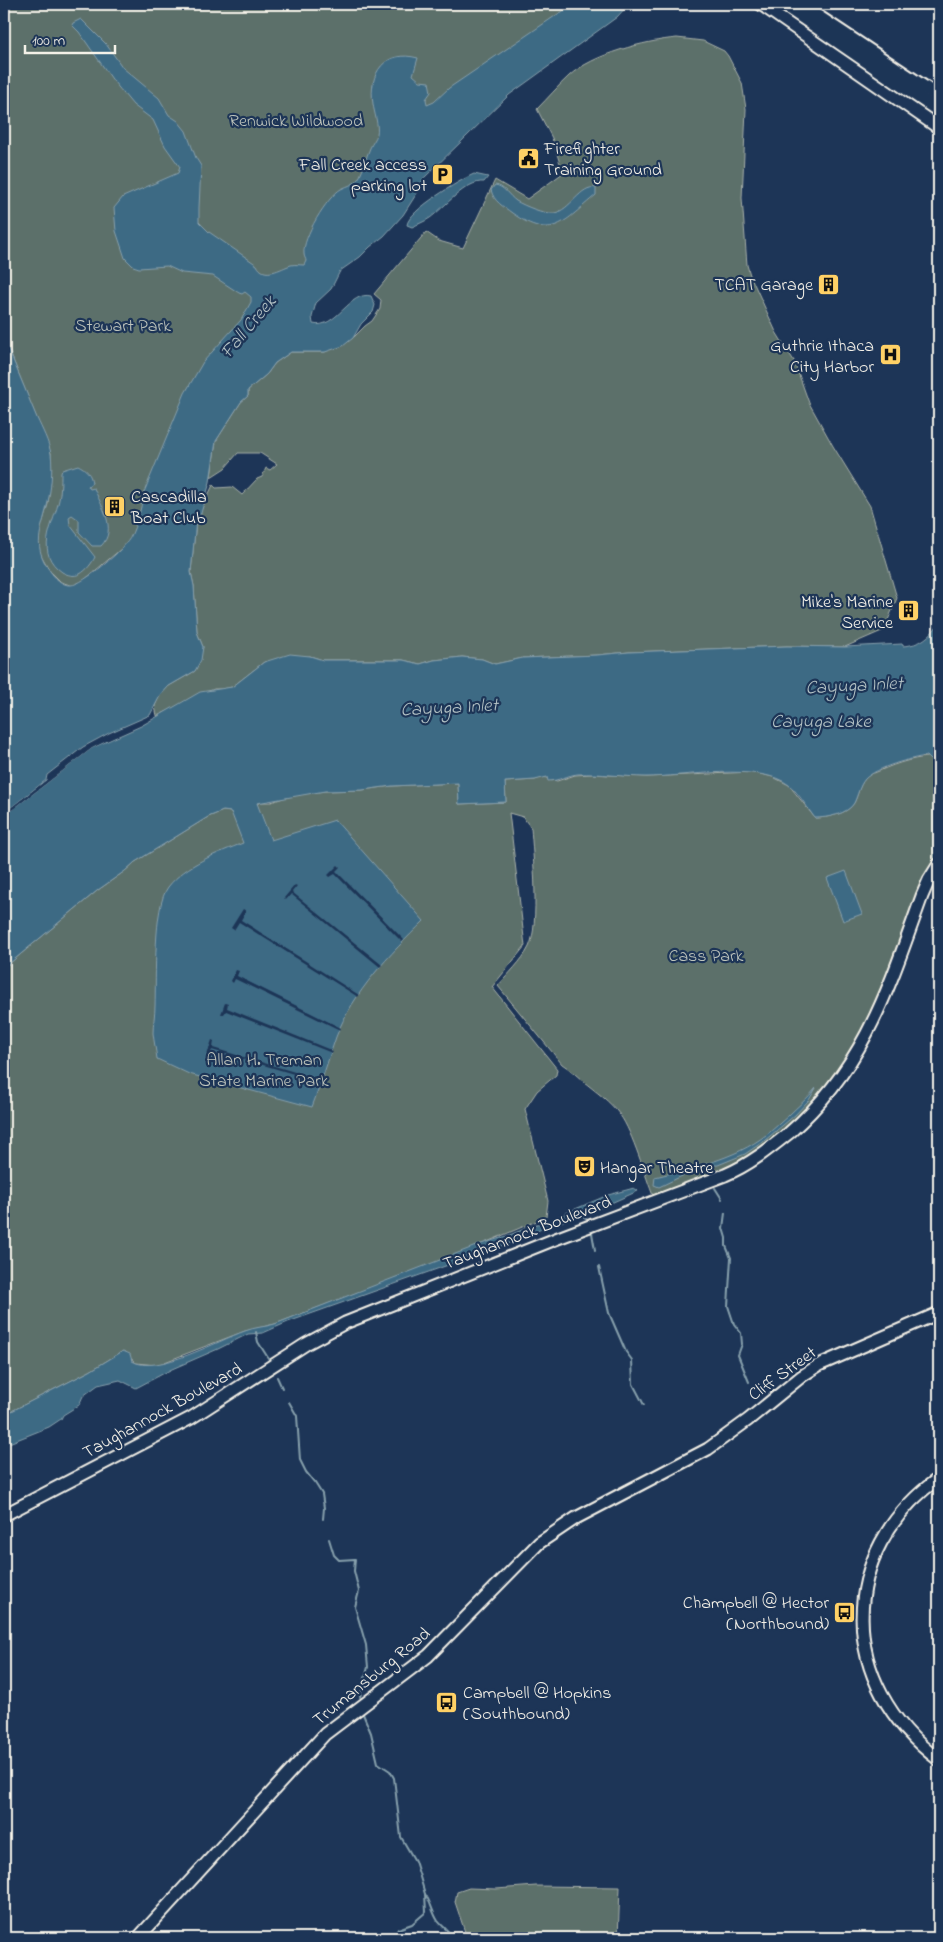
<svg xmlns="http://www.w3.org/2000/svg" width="943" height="1942" font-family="'Indie Flower',sans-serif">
  <rect width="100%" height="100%" fill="#1d3557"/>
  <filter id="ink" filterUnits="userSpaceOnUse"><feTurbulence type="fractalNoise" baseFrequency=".02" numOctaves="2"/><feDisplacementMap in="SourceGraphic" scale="10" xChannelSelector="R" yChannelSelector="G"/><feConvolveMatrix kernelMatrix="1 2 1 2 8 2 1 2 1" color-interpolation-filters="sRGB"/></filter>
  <g filter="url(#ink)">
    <!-- green -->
    <g fill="#5b6f6a" stroke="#a8b0a9">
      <polygon points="4,4 606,4 570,29 269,323 158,559 121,549 83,581 73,586 61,582 50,571 41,555 38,546 39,534 48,504 50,485 51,453 4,338"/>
      <path d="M677 38 703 41 724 51 728 56 742 83 746 109 742 198 747 265 750 275 776 332 794 361 809 403 833 446 870 506 897 598 884 630 845 647 787 646 629 652 597 655 523 658 495 664 482 659 462 657 434 660 420 664 403 660H323L310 656 264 662 232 687 223 689H214L157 716 155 706 159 696 169 686 195 671 203 647 197 632 194 586 191 572 196 521 213 485 216 488 232 487 242 495 257 479 262 477 266 468 270 470 277 464 260 453H238L225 468 211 477 216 441 241 402 248 396V390L267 374 275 363 291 352H325L353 338 365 326 372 321 380 309 381 300 374 294 426 232 439 241 463 248 495 180 527 199 563 173 552 138 537 109C548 98 558 86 569 76 593 54 645 41 677 38Z"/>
      <path d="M939 756V874L885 980 851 1053 806 1109 764 1146 716 1175 654 1198C645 1176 633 1133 620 1115 610 1101 596 1092 583 1081 576 1075 570 1069 562 1064L498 986C508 974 522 961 529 947 540 925 533 854 531 828L523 817 509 813 525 946 492 987 557 1069 556 1075 537 1091 525 1109 548 1201 546 1217 461 1253 275 1324 245 1331 157 1365 136 1363 123 1351 90 1371 4 1415V968L98 890 125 871 135 862 208 817 223 811 231 812 262 802H271L293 795 325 791 362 790 392 786 458 783 459 804 506 802 505 782 535 780 543 777 557 781 575 775 591 774 647 777 751 772 773 777 789 785 815 818C827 818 848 814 854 803 859 793 859 783 868 776 872 773 875 773 879 771 899 762 917 757 939 756Z"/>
      <polygon points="536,1886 620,1887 618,1938 467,1938 455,1902 457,1892 469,1888 496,1889"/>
    </g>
    <!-- water -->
    <g fill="#3e6a84" stroke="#87a0ac">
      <path d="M577 4H629L617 17 509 95 424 178 417 193 403 215 384 236 370 247 360 257 340 271 331 289 316 303 312 317 313 324C336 330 350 290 371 296L375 305 373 312 361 324 353 338 343 346 325 352H291L275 363 267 374 248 390V396L241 402 216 441 210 482 201 513 196 521 191 572 194 586 197 632 203 647 201 660 195 671 169 686 160 696 150 715 109 733 83 747 47 775 46 780 4 813V338C15 365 26 391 37 418 42 429 49 442 51 454 53 469 51 491 47 506 41 532 32 546 50 571 54 577 62 586 71 585 83 585 126 548 131 536 135 527 143 506 142 497L185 393 203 362 241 320 251 302V297L245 292 242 294 239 293 213 276 182 273 167 266 139 268 133 266 125 258 116 231 114 208 123 197 178 173 180 167 165 146 153 120 133 105 114 82 79 32 72 25 73 23 81 19 106 44 123 68 159 98 169 115 178 121 186 131 196 158 201 166 199 208V222L209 232 257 265C264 280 281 268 291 265 295 264 300 265 304 265L306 261C306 259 304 257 304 254 302 238 327 197 341 189 349 185 355 185 360 176 364 168 366 157 370 148 372 143 376 139 377 134 379 126 374 112 373 104 368 73 385 49 418 58L413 75 420 81 429 82 431 92 426 99 427 105 434 102 449 88 558 14Z"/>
      <path d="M474 174 488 177 484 182C466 180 444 208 430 218 424 222 418 224 412 227L407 225C408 211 460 180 474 174Z"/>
      <path d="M495 185C504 186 509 196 516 201 525 206 543 214 554 213 570 211 581 184 596 188V195C564 221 553 242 512 213 503 206 494 202 491 190Z"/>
      <path d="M78 465C86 469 91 474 92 483L88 486 90 489 94 488C101 506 118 529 101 546H92L79 532V520L72 515 69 517 70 525 95 557C92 563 87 570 80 574 74 577 67 575 62 572 35 553 52 527 58 504 61 493 61 483 61 473L62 470Z"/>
      <polygon points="939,485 939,571 936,568 935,520"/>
      <path d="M939 623V840L937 847 938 854 935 858 933 846V782L935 764 927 756C911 758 877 767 865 779 859 786 858 795 854 803 848 814 827 818 815 818 807 808 799 793 789 785 760 762 683 777 646 777 623 777 601 773 578 774 567 775 559 781 548 781L547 777 535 780 505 782 506 802 459 804 458 783 392 786 362 790 325 791 257 803 271 840 335 820 424 921C390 954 353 992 336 1037 328 1060 321 1084 312 1107L189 1074 157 1059C156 1051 154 1042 153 1033 153 1024 155 1015 155 1006 156 979 153 907 168 887 186 864 218 853 243 843L231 812 223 811 208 817 135 862 125 871 98 890 4 968V816L92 748 141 726 200 692 232 687 264 662 290 654 310 656 323 660H403L420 664 434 660 462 657 482 659 495 664 523 658 597 655 629 652 787 646 845 647 902 644 903 646C920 645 930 637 939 623Z"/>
      <polygon points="846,871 862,914 843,921 827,878"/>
      <path d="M816 1088 809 1100 795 1115 764 1141 745 1154 718 1165 704 1166 700 1170 682 1176 659 1187 654 1185 655 1177C692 1168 735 1159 766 1135 774 1129 781 1122 789 1115 798 1106 808 1098 816 1088Z"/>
      <polygon points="634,1188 638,1191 593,1211 587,1211 586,1219 579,1214 561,1222 559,1220 559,1216 608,1195"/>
      <path d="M546 1222 548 1224 547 1226 524 1238 288 1322 263 1333 248 1334 218 1349 172 1369 136 1388 120 1380 98 1385 83 1396 79 1405 63 1415 61 1419 49 1427 4 1445V1415L90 1371 123 1351 130 1354 132 1361C156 1376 219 1340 245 1331 255 1327 265 1327 275 1324L481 1244 507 1236 537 1224Z"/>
    </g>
    <!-- pier -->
    <g fill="#1d3557">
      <polygon points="154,714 157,715 146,721 92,748 4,816 4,813 91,746 139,724 139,722"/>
      <polygon points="338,865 340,867 336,871 404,940 402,942 335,874 330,877 328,875"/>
      <polygon points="295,885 297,886 292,892 382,965 380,967 291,894 286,900 284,898"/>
      <polygon points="243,909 246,911 241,920 359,995 358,997 239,922 234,930 231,928"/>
      <polygon points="236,970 239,971 237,976 341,1028 340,1030 235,979 233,983 231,981"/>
      <polygon points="225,1003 228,1004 227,1008 333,1051 332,1053 226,1011 224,1014 221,1014"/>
      <polygon points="212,1040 214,1041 213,1048 322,1080 321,1082 212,1050 210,1056 207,1055"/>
    </g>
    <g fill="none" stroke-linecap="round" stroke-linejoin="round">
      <!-- stream -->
      <g stroke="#87a0ac" stroke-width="2">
        <polyline points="937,938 939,1005"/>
        <polyline points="707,1165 711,1174"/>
        <polyline points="715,1188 722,1199"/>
        <polyline points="725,1213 723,1228 726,1238 726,1246 731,1258 728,1306 734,1324 741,1333 742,1344 738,1355 749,1382"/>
        <polyline points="592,1233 595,1250"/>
        <polyline points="599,1267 609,1313 626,1352 632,1360 633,1384 644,1405"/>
        <polyline points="256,1332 258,1342 270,1361"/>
        <polyline points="277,1377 282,1388"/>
        <polyline points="289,1402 297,1416 300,1460 306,1472 315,1483 322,1494 324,1508 323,1519"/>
        <polyline points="329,1539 334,1555 339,1560 355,1559 354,1571 359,1591 355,1607 366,1645 368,1667 360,1697"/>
        <polyline points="363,1714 371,1733 378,1763 390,1771 394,1778 401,1837 415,1861 420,1877 425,1894 426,1912 412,1924 398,1929 394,1938"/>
        <path d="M425 1894C431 1902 432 1912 438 1921 442 1926 447 1929 450 1934L449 1938"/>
      </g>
      <defs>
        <g id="major">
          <path d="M939 1478C835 1552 838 1685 939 1760"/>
          <path d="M4 1515 191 1418 306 1344 345 1323 558 1238 725 1175C749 1165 769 1149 789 1133 865 1067 889 987 922 896L929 880 939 864"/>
          <polyline points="138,1938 325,1734 428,1656 539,1543 576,1518 708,1449 748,1420 802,1376 819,1365 939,1313"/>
        </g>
        <g id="highway">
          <polyline points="783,4 939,111"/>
          <polyline points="799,4 939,97"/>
        </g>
      </defs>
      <!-- major casing -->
      <use href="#major" stroke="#f4f1e8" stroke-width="15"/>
      <!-- highway casing -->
      <use href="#highway" stroke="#f4f1e8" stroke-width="16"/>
      <!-- major -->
      <use href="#major" stroke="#1d3557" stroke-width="11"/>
      <!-- highway -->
      <use href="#highway" stroke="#1d3557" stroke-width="12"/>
      <!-- rail -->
      <polyline stroke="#f4f1e8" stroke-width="2" points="749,4 939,136"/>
    </g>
  </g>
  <!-- icons -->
  <defs>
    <symbol id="civic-square" viewBox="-11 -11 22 22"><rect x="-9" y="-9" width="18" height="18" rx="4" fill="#ffd166" stroke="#1d3557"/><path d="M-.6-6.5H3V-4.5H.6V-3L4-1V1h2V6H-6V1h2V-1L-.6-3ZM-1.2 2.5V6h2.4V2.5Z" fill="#111"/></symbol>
    <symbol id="parking-square" viewBox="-11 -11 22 22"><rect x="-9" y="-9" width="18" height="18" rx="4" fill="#ffd166" stroke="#1d3557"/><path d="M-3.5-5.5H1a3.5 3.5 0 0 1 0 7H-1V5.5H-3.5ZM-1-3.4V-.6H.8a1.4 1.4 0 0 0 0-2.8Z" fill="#111"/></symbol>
    <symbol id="building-square" viewBox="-11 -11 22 22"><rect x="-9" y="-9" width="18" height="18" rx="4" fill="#ffd166" stroke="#1d3557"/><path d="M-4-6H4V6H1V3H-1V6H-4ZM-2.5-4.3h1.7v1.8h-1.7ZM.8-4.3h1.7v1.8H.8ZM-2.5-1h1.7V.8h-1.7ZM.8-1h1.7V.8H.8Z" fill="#111"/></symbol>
    <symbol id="hospital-square" viewBox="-11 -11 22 22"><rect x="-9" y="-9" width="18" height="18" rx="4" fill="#ffd166" stroke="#1d3557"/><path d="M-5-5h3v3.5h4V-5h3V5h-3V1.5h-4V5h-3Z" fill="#111"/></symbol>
    <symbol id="theatre-square" viewBox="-11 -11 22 22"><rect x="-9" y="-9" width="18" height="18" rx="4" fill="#ffd166" stroke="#1d3557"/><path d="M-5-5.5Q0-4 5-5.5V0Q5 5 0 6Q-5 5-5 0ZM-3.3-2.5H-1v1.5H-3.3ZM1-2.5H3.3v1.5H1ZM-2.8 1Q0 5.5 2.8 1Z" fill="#111"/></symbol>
    <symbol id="bus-square" viewBox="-11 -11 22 22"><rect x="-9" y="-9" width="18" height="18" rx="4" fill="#ffd166" stroke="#1d3557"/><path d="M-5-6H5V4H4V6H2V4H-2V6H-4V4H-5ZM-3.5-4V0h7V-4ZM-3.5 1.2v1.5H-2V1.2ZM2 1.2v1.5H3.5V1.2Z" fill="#111"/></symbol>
  </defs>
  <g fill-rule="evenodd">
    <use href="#civic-square" x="516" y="146" width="25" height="25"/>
    <use href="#parking-square" x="430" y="162" width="25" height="25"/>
    <use href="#building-square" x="816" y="272" width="25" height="25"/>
    <use href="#hospital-square" x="878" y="342" width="25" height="25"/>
    <use href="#building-square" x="102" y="494" width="25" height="25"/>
    <use href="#building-square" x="896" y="598" width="25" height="25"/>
    <use href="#theatre-square" x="572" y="1154" width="25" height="25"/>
    <use href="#bus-square" x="832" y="1600" width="25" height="25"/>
    <use href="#bus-square" x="434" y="1690" width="25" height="25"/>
  </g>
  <g text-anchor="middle" stroke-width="4.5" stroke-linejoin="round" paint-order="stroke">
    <!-- park labels -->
    <g font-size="18" fill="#bec4bc" stroke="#1d3557">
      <text x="296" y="126">Renwick Wildwood</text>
      <text x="123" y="331">Stewart Park</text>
      <text x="706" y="961">Cass Park</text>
      <text x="264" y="1065">Allan H. Treman<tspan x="264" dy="21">State Marine Park</tspan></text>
    </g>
    <!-- poi labels -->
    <g font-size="18" fill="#f4f1e8" stroke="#1d3557" text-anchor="end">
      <text x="544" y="154" text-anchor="start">Firefighter<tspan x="544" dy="21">Training Ground</tspan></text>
      <text x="427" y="170">Fall Creek access<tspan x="427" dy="21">parking lot</tspan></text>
      <text x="813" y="290">TCAT Garage</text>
      <text x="874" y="351">Guthrie Ithaca<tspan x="874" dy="21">City Harbor</tspan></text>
      <text x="131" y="502" text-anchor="start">Cascadilla<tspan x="131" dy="21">Boat Club</tspan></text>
      <text x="893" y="607">Mike's Marine<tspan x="893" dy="21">Service</tspan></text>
      <text x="600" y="1173" text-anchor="start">Hangar Theatre</text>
      <text x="829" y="1608">Champbell @ Hector<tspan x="829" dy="21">(Northbound)</tspan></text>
      <text x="463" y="1698" text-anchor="start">Campbell @ Hopkins<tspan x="463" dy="21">(Southbound)</tspan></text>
    </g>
    <!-- street labels -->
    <g font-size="18" fill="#f4f1e8" stroke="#1d3557">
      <text transform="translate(527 1232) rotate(-21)" y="6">Taughannock Boulevard</text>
      <text transform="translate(782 1373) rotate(-36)" y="6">Cliff Street</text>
      <text transform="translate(162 1410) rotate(-29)" y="6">Taughannock Boulevard</text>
      <text transform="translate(371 1676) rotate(-39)" y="6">Trumansburg Road</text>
    </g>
    <!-- water labels -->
    <g font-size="19" font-style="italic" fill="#b4c2c5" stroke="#1d3557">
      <text transform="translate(247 326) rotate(-50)" y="7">Fall Creek</text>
      <text transform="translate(854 684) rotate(-3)" y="7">Cayuga Inlet</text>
      <text transform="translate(449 706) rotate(-3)" y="7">Cayuga Inlet</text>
      <text x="821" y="727">Cayuga Lake</text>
    </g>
  </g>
  <!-- margin -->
  <rect width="943" height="1942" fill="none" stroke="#1d3557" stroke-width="20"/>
  <rect x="10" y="10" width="923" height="1922" fill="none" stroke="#f4f1e8" stroke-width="2" filter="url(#ink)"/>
  <!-- scale -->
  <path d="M25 45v8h90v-8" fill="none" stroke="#f4f1e8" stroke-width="2.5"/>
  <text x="32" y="45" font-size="15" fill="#f4f1e8" stroke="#1d3557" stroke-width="4" paint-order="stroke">100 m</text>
</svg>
